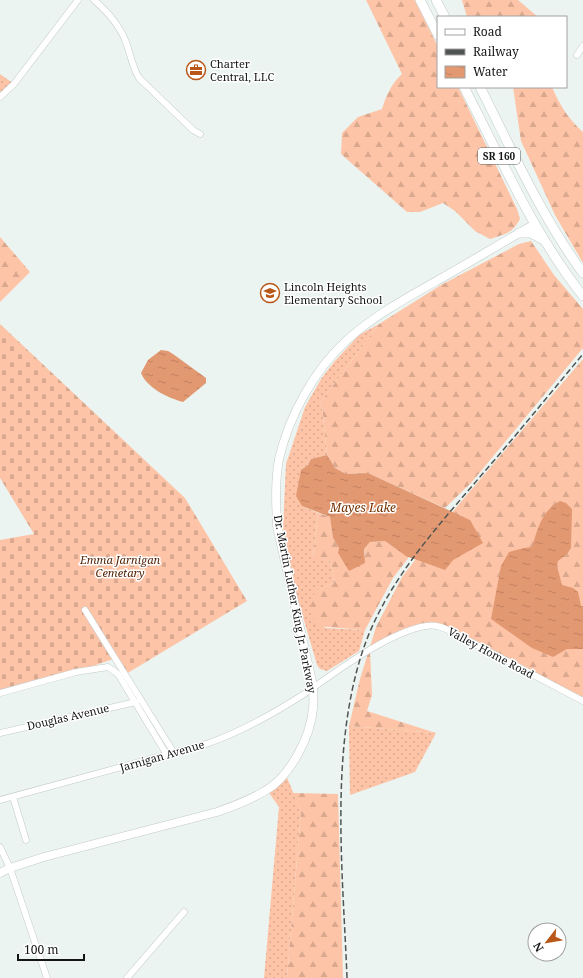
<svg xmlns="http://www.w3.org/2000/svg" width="583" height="978" font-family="'Noto Serif',serif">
  <defs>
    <pattern id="grass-dots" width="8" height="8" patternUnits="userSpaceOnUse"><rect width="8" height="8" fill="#fec4a7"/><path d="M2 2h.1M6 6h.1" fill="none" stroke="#d9a88f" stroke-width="1.8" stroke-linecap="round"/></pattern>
    <pattern id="forest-firs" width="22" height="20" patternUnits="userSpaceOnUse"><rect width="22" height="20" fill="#fec4a7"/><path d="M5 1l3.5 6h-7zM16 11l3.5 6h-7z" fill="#d9a88f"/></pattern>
    <pattern id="cemetery-stones" width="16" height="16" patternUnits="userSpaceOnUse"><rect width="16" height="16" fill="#fec4a7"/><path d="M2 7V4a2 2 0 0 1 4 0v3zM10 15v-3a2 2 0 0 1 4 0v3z" fill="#d9a88f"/></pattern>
    <pattern id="water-ripples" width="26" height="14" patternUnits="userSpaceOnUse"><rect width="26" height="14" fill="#e29871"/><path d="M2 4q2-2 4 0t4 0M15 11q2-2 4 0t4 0" fill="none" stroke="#c18261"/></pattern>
  </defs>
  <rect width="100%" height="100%" fill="#ebf4f0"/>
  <!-- grass -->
  <g fill="url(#grass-dots)">
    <polygon points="0,74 14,84 0,97"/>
    <polygon points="379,324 320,403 322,405 327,455 311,459 308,465 301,470 302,506 318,513 313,557 330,561 335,582 316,591 325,628 365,630 359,651 327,671 320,669 317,665 286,559 283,526 286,464 305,407 321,379 334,362 359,335"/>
    <polygon points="349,726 436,733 415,772 350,795"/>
    <polygon points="285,773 301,811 287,978 264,978 279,807 267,790"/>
  </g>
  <!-- forest -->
  <g fill="url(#forest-firs)">
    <path d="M366 0H415L438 47V87H458L517 209 520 219C512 234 505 234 490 239L475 231 455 211 443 203 420 212H407L341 154 342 133 358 117 382 109C386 96 391 84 402 74Z"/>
    <polygon points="462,0 518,0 538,17 467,17"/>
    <path d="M513 87H552C559 104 569 120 583 132V263L555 215 521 141Z"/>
    <polygon points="0,237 30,272 0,302"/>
    <polygon points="531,241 554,275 583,309 583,348 471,483 445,508 368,473 346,474 335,468 327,455 322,405 320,403 379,324 441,285 519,244"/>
    <polygon points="583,359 583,701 439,626 418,627 370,651 372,695 367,711 436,733 349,726 360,679 376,627 402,577 454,510"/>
    <polygon points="318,513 330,517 333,538 339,548 365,556 364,549 370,542 385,541 409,557 393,578 365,630 315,626 310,600 316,591 335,582 330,561 313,558"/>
    <polygon points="293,793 338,794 343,978 287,978 301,811"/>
  </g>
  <!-- cemetery -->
  <polygon fill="url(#cemetery-stones)" points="0,324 185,498 247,601 126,674 116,658 76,672 0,693 0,540 34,534 0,478"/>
  <!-- water -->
  <g fill="url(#water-ripples)">
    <path d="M161 350 168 351 173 354 206 378V383L183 402C168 398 147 388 141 373L148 360Z"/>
    <polygon points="327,455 335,468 346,474 368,473 470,520 483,543 453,560 445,570 406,556 385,541 370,542 364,549 365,563 349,571 338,553 339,548 333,538 330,517 302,506 296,496 301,470 308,465 311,459"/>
    <path d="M560 501 566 503 572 509 571 548 567 554 558 561 557 566 562 585 573 588 578 592 581 606H583V649H567L553 657 532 648 491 619 501 566 509 552 524 548 532 547C538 528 541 512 560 501Z"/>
  </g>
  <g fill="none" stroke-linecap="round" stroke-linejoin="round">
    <defs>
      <g id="minor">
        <path d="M94 0C108 12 121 27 127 45 131 57 133 68 139 78L193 130 200 134"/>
        <polyline points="577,55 583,46"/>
        <polyline points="0,97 14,84 78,0"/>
        <polyline points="85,610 174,753"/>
        <polyline points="0,693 76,672 108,667 118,674 167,755"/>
        <polyline points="0,733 136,702"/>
        <polyline points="13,797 26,840"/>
        <path d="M0 800 206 744C241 732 273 714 304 694 336 672 388 632 426 626 436 624 444 628 452 632L583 701"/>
        <polyline points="0,847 10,868 47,978"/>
        <polyline points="127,978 184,912"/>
      </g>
      <path id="major" d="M0 873 10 868 44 857 217 812C234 806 250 800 265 791 290 777 311 736 313 708 314 701 313 693 313 686L277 526C276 504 275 480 279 459 289 416 314 370 347 340 375 315 408 297 440 279 472 261 503 242 535 224"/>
      <g id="highway">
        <polyline points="420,0 438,35"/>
        <polyline points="436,0 445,17"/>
        <path d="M464 87C501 158 533 233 583 296"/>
        <path d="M480 87C512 150 541 216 583 273"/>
        <polyline points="519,233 531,233 542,239"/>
      </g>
    </defs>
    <!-- minor casing -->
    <use href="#minor" stroke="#c2cac7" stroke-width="7"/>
    <!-- major casing -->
    <use href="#major" stroke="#c2cac7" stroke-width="9"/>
    <!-- highway casing -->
    <use href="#highway" stroke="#c2cac7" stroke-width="10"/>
    <!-- minor -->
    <use href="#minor" stroke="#fff" stroke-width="6"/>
    <!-- major -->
    <use href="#major" stroke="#fff" stroke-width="8"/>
    <!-- highway -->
    <use href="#highway" stroke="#fff" stroke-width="9"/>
    <!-- rail -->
    <path stroke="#505553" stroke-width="1.5" stroke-dasharray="6 3" stroke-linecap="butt" d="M347 978C343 874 330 756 361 656 383 586 432 533 479 478 514 438 548 396 583 354"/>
  </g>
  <!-- icons -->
  <defs>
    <symbol id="office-ring" viewBox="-11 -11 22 22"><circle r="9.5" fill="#fff" stroke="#b85717" stroke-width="1.5"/><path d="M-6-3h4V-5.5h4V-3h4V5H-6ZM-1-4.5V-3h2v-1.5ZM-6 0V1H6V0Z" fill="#b85717"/></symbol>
    <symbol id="school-ring" viewBox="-11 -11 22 22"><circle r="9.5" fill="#fff" stroke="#b85717" stroke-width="1.5"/><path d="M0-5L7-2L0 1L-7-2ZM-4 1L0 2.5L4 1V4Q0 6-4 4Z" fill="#b85717"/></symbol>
  </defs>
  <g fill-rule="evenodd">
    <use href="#office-ring" x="185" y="59" width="22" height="22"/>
    <use href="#school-ring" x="259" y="282" width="22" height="22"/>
  </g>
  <g text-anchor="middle" stroke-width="3" stroke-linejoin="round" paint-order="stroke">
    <!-- shield labels -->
    <rect fill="#fff" stroke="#5a5c5a" stroke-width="1" x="478" y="148" width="42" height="16" rx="3"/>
    <g font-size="10" font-weight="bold" fill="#131614">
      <text x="499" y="160">SR 160</text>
    </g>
    <!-- poi labels -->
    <g font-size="11" fill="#131614" stroke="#fff" text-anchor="start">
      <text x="210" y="68">Charter<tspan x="210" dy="13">Central, LLC</tspan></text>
      <text x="284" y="291">Lincoln Heights<tspan x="284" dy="13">Elementary School</tspan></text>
    </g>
    <!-- park labels -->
    <g font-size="11" font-style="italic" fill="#522305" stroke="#fff">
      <text x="120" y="564">Emma Jarnigan<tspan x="120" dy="13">Cemetary</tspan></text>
    </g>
    <!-- street labels -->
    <g font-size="11" fill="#131614" stroke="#fff">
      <text transform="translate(295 604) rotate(79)" y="4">Dr. Martin Luther King Jr. Parkway</text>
      <text transform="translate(491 653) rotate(28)" y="4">Valley Home Road</text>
      <text transform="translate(68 717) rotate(-13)" y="4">Douglas Avenue</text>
      <text transform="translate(162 756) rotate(-16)" y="4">Jarnigan Avenue</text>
    </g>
    <!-- water labels -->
    <g font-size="12" font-style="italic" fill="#723000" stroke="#fff">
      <text x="363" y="512">Mayes Lake</text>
    </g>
  </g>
  <!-- legend -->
  <rect x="437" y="16" width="130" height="72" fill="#ffffff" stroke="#a1a2a1"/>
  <rect x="445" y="29" width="20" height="6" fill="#ffffff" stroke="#a1a2a1"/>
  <text x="473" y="36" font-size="12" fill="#131614">Road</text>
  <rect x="445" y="49" width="20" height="6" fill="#505553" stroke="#a1a2a1"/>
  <text x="473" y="56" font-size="12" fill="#131614">Railway</text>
  <rect x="445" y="66" width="20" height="12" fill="url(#water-ripples)" stroke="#a1a2a1"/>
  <text x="473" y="76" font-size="12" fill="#131614">Water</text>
  <!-- north arrow -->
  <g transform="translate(547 942) rotate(239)"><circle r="19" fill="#ffffff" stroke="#a1a2a1"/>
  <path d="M0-3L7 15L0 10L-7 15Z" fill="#b85717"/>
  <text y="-6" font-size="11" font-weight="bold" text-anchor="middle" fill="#131614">N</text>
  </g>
  <!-- scale -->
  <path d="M18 954v6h66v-6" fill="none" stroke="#131614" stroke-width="2"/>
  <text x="24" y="954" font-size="12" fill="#131614" stroke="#ffffff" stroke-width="3" paint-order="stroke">100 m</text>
</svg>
